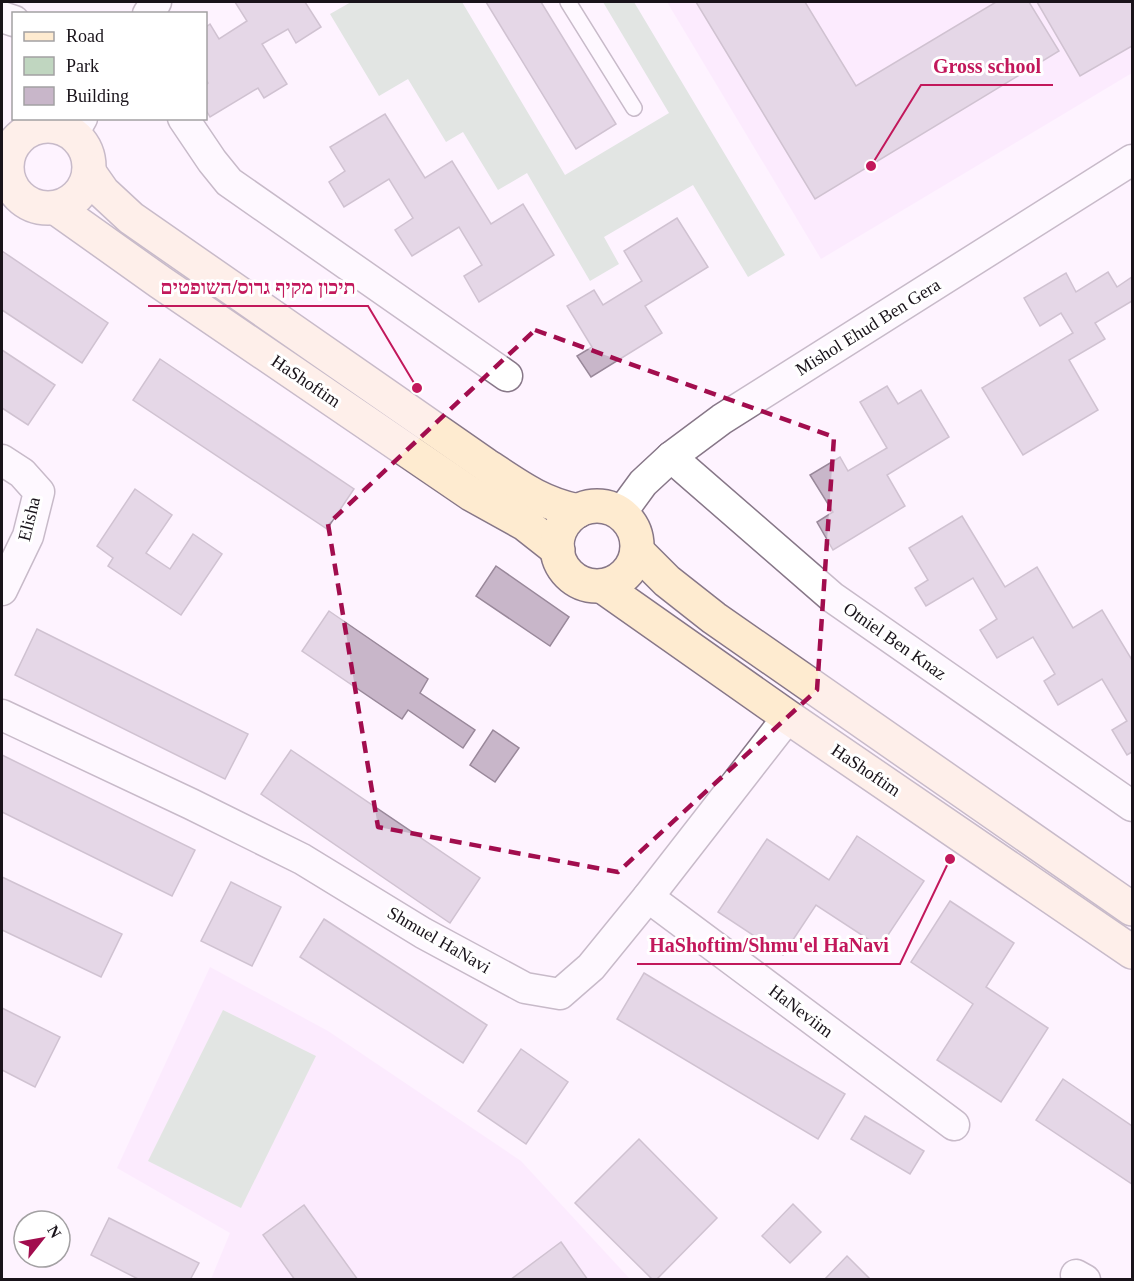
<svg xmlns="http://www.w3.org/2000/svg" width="1134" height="1281" font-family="'Times New Roman',Heebo,serif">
  <rect width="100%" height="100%" fill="#fef3ff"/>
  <!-- built -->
  <g fill="#fbe3fc">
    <polygon points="667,2 1132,2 1132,73 821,259"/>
    <polygon points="210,967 328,1031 521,1161 630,1279 211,1279 230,1233 117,1168"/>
  </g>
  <!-- green -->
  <g fill="#c0d6c0">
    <polygon points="351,2 462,2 565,175 669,113 603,2 634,2 785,255 748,277 693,185 604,237 619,264 590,281 527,173 498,190 463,132 446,142 408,79 379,96 330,14"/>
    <polygon points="223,1010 316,1056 241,1208 148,1161"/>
  </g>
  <!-- building -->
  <g fill="#c8b6c9" stroke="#99889a" stroke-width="1.5">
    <polygon points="235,2 305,2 321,27 296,43 288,29 262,44 287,84 264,98 258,88 210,117 206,110 206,85 208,83 206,79 206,27 210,24 219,39 247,21"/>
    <polygon points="486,2 541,2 616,124 576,149"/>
    <polygon points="696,2 805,2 856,86 996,2 1029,2 1059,51 815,199"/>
    <polygon points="1037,2 1132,2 1132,46 1080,76"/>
    <polygon points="385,114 425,178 452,161 491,224 523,204 554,255 479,302 464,276 482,265 459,227 412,256 395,230 413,218 389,179 344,207 329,182 345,171 330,147"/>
    <polygon points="677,218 708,267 645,306 662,333 591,377 577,356 592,347 567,306 594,290 603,305 642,281 624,251"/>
    <polygon points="2,251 108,323 82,363 2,310"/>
    <polygon points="1108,272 1117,287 1132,277 1132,301 1095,323 1105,339 1069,360 1098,410 1023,455 982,388 1073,333 1061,313 1040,326 1024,298 1066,273 1076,292"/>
    <polygon points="2,350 55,385 28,425 2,408"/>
    <polygon points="160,359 354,489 327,529 133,400"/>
    <polygon points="887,386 898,404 921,390 949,437 887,475 905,506 833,550 817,522 833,512 810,475 840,457 848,471 887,448 860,402"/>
    <polygon points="135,489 172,515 146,553 170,569 193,534 222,554 181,615 108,566 113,558 97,546"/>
    <polygon points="962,516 1005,587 1037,567 1073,628 1102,610 1132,660 1132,752 1127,755 1112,730 1127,721 1102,679 1058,705 1044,681 1055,674 1033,637 997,658 980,630 997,619 973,578 926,606 915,588 928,580 909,548"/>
    <polygon points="496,566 569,617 550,646 476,596"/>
    <polygon points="329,611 428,679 420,693 475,730 463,748 408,710 402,719 302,651"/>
    <polygon points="37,629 248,734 225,779 15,675"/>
    <polygon points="493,730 519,748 495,782 470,765"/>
    <polygon points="291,750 480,878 450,923 261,794"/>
    <polygon points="2,755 195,850 172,896 2,812"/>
    <polygon points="857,836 924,881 880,947 816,905 783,955 718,912 767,839 829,880"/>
    <polygon points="2,877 122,934 101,977 2,930"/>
    <polygon points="231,882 281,907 252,966 201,941"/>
    <polygon points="950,901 1014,943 986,987 1048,1028 1001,1102 937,1060 973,1004 911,962"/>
    <polygon points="324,919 487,1025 463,1063 300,957"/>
    <polygon points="644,973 845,1094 818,1139 617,1019"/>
    <polygon points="2,1008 60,1037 35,1087 2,1070"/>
    <polygon points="521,1049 568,1082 526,1144 478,1111"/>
    <polygon points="1063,1079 1132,1126 1132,1184 1036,1120"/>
    <polygon points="865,1116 924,1151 910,1174 851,1139"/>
    <polygon points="639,1139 717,1218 656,1280 653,1280 575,1203"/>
    <polygon points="793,1204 821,1232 790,1263 762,1236"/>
    <polygon points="304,1205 358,1280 295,1280 263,1235"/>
    <polygon points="109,1218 199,1263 190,1280 140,1280 91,1255"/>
    <polygon points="561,1242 588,1280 510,1280"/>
    <polygon points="847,1256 871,1280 824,1280"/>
  </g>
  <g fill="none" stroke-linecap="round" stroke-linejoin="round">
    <defs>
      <polyline id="lane" points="568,2 634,108"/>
      <g id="street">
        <polyline points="148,14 156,2"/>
        <polyline points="2,17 14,21"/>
        <polyline points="183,118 212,161 229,182 507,376"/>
        <polyline points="73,134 82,118"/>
        <polyline points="671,457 832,597 1132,806"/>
        <polyline points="2,460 22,473 39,492 28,536 2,590"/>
        <polyline points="621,513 643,483 671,457 722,419 1132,160"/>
        <polyline points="2,715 191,804 302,859 423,933 525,988 560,994 591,967 648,897 788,717"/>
        <polyline points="648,897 954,1125"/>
        <polyline points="1076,1275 1085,1280"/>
      </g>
      <g id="secondary">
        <circle cx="48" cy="167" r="41"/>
        <path d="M89 172 103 192 131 218 486 465C518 486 540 503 578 511"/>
        <polyline points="56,208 160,282 471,494 525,524 558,550"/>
        <circle cx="597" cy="546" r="40"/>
        <polyline points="637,551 667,581 714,618 1132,909"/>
        <polyline points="602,586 788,717 1132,952"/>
      </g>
    </defs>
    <!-- lane casing -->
    <use href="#lane" stroke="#877788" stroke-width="18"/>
    <!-- street casing -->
    <use href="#street" stroke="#877788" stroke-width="33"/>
    <!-- secondary casing -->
    <use href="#secondary" stroke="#877788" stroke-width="36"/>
    <!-- lane -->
    <use href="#lane" stroke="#fff" stroke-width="15"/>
    <!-- street -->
    <use href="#street" stroke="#fff" stroke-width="30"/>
    <!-- secondary -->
    <use href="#secondary" stroke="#feebd0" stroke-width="33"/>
  </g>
  <!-- marked area -->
  <path d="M0 0H1134V1281H0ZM535 330 834 437 817 690 618 872 378 827 328 524Z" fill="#fef3ff" fill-opacity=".55" fill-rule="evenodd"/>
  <path fill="none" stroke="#a20d4e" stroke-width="4.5" stroke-dasharray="12 8" stroke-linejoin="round" d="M535 330 834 437 817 690 618 872 378 827 328 524Z"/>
  <g text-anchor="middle" stroke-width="6" stroke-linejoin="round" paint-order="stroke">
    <!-- street labels -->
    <g font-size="18" fill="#19131a" stroke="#fff">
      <text transform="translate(868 327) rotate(-32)" y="6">Mishol Ehud Ben Gera</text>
      <text transform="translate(306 381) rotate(34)" y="6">HaShoftim</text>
      <text transform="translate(29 519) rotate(-76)" y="6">Elisha</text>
      <text transform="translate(895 641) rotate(35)" y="6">Otniel Ben Knaz</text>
      <text transform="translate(866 770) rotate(34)" y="6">HaShoftim</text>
      <text transform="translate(439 940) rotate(30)" y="6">Shmuel HaNavi</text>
      <text transform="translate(801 1011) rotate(37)" y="6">HaNeviim</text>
    </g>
  </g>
  <!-- callouts -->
  <path fill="none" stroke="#c2185b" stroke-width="2" d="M871 166L921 85H1053M417 388L368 306H148M950 859L900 964H637"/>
  <g fill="#c2185b" stroke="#fff" stroke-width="2">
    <circle cx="871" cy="166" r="6"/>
    <circle cx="417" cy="388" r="6"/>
    <circle cx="950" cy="859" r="6"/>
  </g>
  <g font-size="20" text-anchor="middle" font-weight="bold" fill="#c2185b" stroke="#fff" stroke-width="6" stroke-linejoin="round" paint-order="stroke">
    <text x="987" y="73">Gross school</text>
    <text x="258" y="294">תיכון מקיף גרוס/השופטים</text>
    <text x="769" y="952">HaShoftim/Shmu'el HaNavi</text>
  </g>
  <!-- border -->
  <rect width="1134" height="1281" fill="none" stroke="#19131a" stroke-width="6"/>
  <!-- legend -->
  <rect x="12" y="12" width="195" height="108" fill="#ffffff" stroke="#a3a1a3" stroke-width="1.5"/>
  <rect x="24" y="32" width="30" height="9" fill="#feebd0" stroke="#a3a1a3" stroke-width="1.5"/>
  <text x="66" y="42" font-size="18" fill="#19131a">Road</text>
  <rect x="24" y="57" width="30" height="18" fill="#c0d6c0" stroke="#a3a1a3" stroke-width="1.5"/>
  <text x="66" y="72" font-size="18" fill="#19131a">Park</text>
  <rect x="24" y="87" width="30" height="18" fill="#c8b6c9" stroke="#a3a1a3" stroke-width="1.5"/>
  <text x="66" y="102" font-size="18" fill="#19131a">Building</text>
  <!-- north arrow -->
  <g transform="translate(42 1239) rotate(59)"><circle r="28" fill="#ffffff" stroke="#a3a1a3" stroke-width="1.5"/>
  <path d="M0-4.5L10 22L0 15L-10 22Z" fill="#a20d4e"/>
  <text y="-9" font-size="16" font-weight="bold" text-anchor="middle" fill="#19131a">N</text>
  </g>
</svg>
